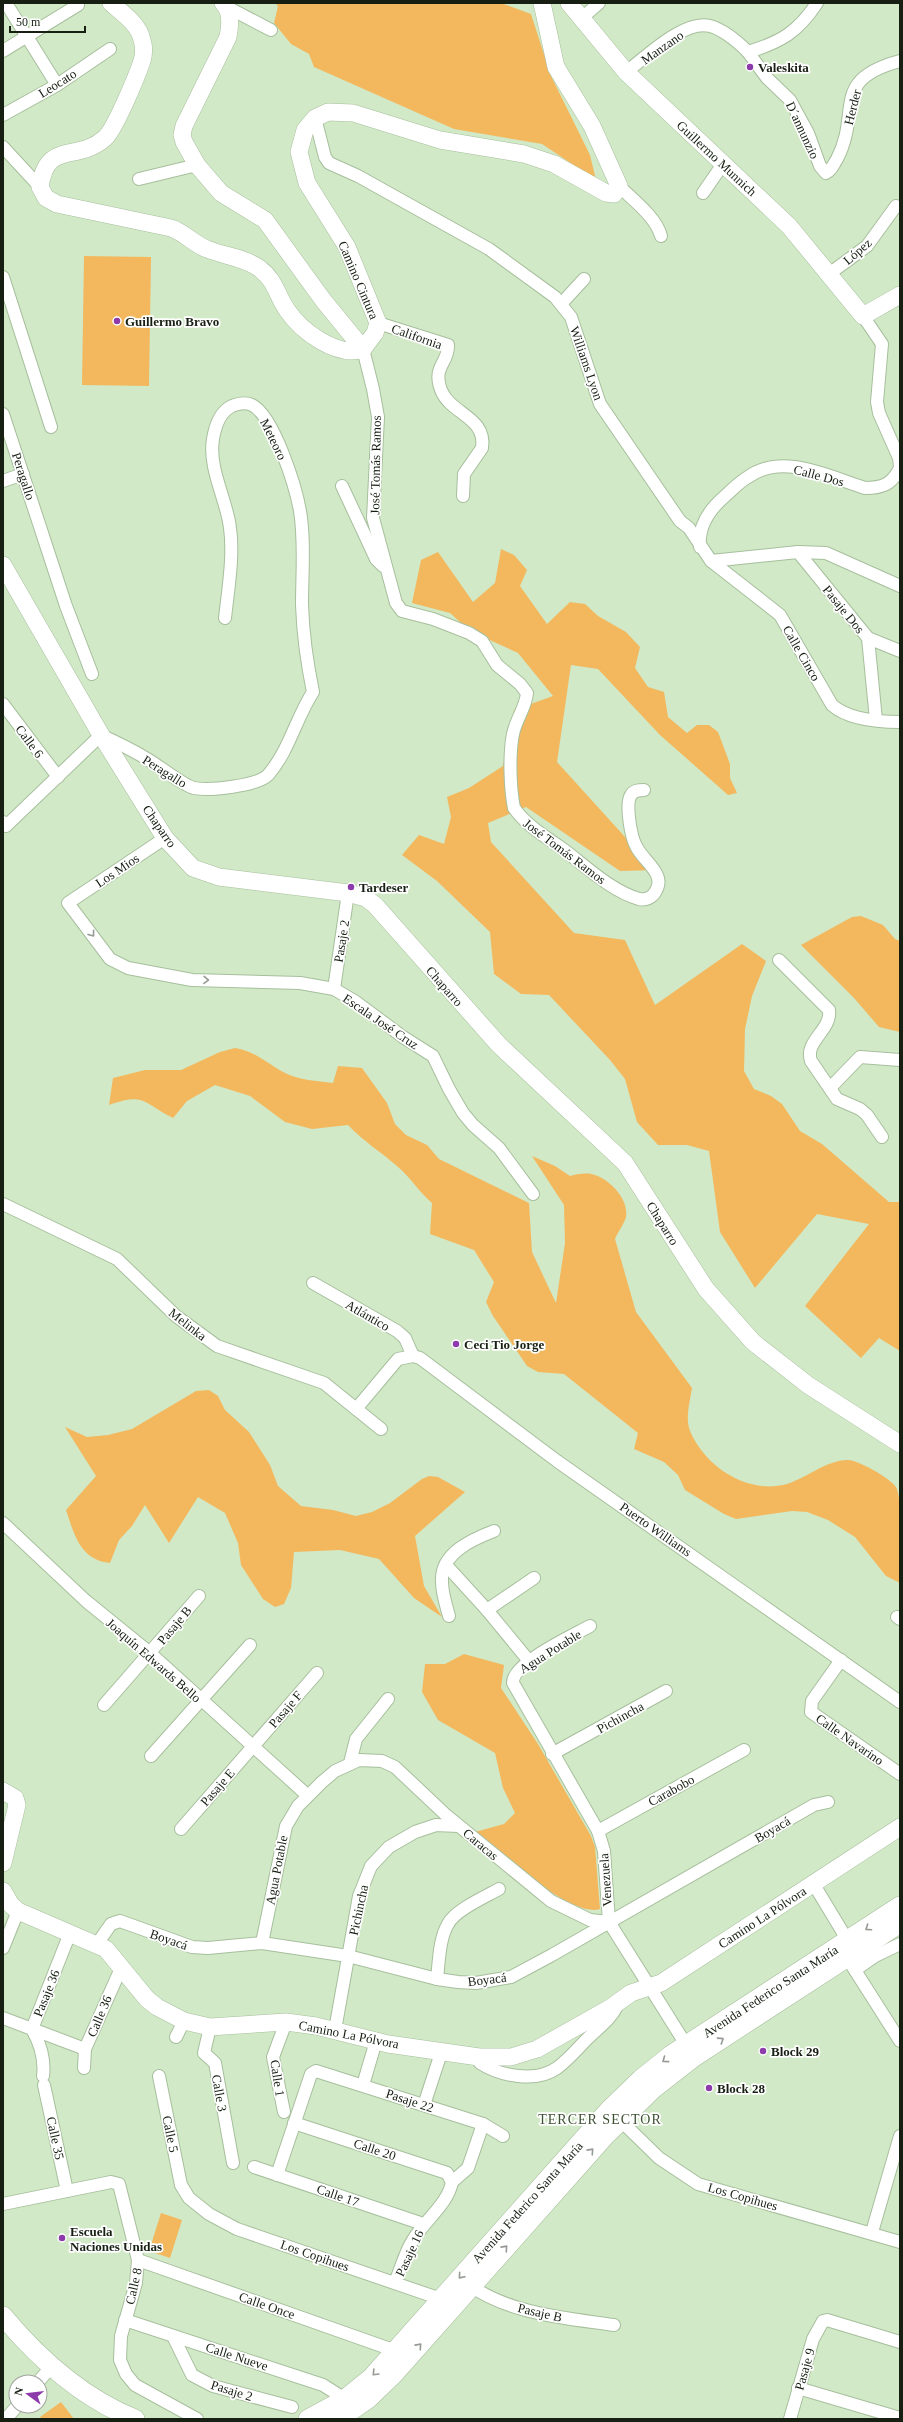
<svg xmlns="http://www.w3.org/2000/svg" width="903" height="2422" font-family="Georgia,serif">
  <rect width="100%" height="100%" fill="#d1e9c6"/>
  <!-- green -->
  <g fill="#f3b85e">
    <polygon points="275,3 501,3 531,14 551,76 590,155 596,180 542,144 454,129 314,67 309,54 291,44 274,23 278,6"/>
    <polygon points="84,256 151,257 149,386 82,385"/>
    <polygon points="501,549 514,555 527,570 520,586 547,624 570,602 585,604 598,616 626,632 640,647 635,668 648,687 664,692 668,717 687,733 697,725 709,725 718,732 730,764 730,778 737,793 728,795 660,735 598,669 571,665 557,762 655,870 620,871 526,807 488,823 491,842 574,933 625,940 655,1005 742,944 766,961 752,996 745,1029 744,1071 754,1089 771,1096 782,1104 800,1131 822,1144 889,1202 900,1202 900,1351 879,1338 861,1358 805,1306 869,1224 817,1214 755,1288 720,1232 709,1151 687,1145 658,1145 637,1122 625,1079 610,1060 549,995 521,994 494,974 490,932 437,881 402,855 419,835 444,844 451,817 447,797 469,788 503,766 514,710 553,696 518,653 470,631 450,613 412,603 421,560 438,552 473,602 495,583"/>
    <polygon points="861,916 883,925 895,939 900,941 900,1032 879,1027 854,998 801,945 852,917"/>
    <path d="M235 1048C257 1052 266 1063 285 1073 299 1080 317 1081 333 1083L338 1066 362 1068 387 1103 395 1124 406 1135 427 1145 439 1159 529 1203 532 1252 556 1303 565 1243 564 1205 532 1156 555 1166 570 1176C578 1174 586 1172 595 1175 610 1180 629 1199 626 1217 624 1224 618 1232 615 1239L636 1312 692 1388C690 1401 685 1418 690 1431 705 1466 745 1493 783 1485 805 1480 825 1460 848 1460 858 1460 890 1478 896 1487 903 1499 900 1565 900 1583L886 1576 855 1537 828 1520 807 1512 792 1511 736 1519 724 1514 685 1490 678 1475 664 1462 634 1449 638 1433 564 1374 538 1372 527 1366 493 1316 486 1302 494 1282 474 1250 430 1234 432 1203C419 1192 411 1178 398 1167 381 1152 363 1141 348 1125L312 1129 285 1122 250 1096 215 1085 187 1101 173 1118C143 1103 145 1092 109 1105L113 1078 145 1070H181L220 1052Z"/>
    <path d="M209 1390 218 1396 225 1410 249 1432 270 1465 278 1486 301 1506 333 1510 356 1516 372 1512 390 1503 422 1479 429 1476 438 1477 465 1492 415 1536 424 1586 442 1617 414 1598 379 1559 340 1550 294 1552 291 1588 284 1604 275 1607 263 1599 241 1565 238 1543 225 1513 198 1497 169 1543 145 1505 132 1526 119 1540 110 1563C80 1560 74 1534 66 1510L96 1476 65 1427 87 1437 108 1435 132 1429 196 1391Z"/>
    <path d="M464 1654 504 1665 501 1688 538 1744 591 1836 595 1847 600 1909C572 1919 498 1851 475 1832L504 1824 515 1813 503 1788 495 1753 438 1720 422 1692 425 1664H445Z"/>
    <polygon points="161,2213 182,2220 170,2258 149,2251"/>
    <polygon points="61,2402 74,2419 42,2419 40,2417"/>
  </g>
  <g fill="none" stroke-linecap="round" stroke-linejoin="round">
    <defs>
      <g id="street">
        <polyline points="6,3 57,85"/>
        <polyline points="227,7 271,30"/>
        <polyline points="582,18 599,3"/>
        <polyline points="3,51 78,5"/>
        <path d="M748 52 767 78 790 100 808 133 820 166 826 173C832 170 833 165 837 159 862 111 829 80 900 61"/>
        <path d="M626 72C645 58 684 19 710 26 724 30 738 42 748 52 781 42 798 32 817 3"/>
        <polyline points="3,115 57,85 110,49"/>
        <polyline points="315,118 325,157 329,163 358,176 489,249 555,297 571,317 600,404 680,521 689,528 711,561 798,552 826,553 900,586"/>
        <polyline points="3,147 40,187"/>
        <polyline points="139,179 197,165"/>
        <path d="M619 186C633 200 656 217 661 236"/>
        <polyline points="703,193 723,164"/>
        <polyline points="829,274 867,246 896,206"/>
        <polyline points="3,277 51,427"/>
        <polyline points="561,304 584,279"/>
        <polyline points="863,316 882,344 877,402 879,413 899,458 900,467"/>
        <path d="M378 323 448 345C449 363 432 366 441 390 450 414 487 417 482 448L464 474 463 496"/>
        <path d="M363 349 373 389 378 417 373 518 396 603 402 611 433 619 469 633 482 641 497 665 520 684 527 693C526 707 516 719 513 734 509 754 510 788 514 808 526 825 543 835 560 847 585 865 609 890 639 899 644 900 649 899 653 895 670 875 643 862 636 846 631 837 625 804 631 795 634 790 639 790 644 790"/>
        <polyline points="3,414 66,606 92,674"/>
        <polyline points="3,481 23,474"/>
        <polyline points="342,486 376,559 383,566"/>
        <path d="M700 547C698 526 709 510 724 497 732 490 739 482 748 477 783 452 829 477 865 488 883 488 892 484 900 468"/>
        <polyline points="798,552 868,638 876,720"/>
        <path d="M711 561 780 615 832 705C849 720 878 722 900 722"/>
        <polyline points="868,638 900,651"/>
        <polyline points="3,704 58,777"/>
        <path d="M3 822 6 826 101 735C117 743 133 750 147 759 158 765 184 786 194 788 209 791 257 786 268 775 289 751 296 718 313 692 307 663 303 634 302 605 302 574 305 541 300 511 296 488 274 416 252 405 246 402 237 404 232 406 219 412 215 427 213 439 208 469 227 500 230 528 234 556 228 590 225 618"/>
        <polyline points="165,838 68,903 110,959 128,968 192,980 300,983 334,989 356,1002 403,1037 433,1056 449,1089 463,1113 473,1125 499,1148 533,1194"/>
        <path d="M779 960 829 1010C832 1030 804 1041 811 1061L837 1099 860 1109 867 1115 882 1137"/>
        <polyline points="334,989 348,893"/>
        <polyline points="830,1088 860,1057 900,1060"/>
        <polyline points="3,1204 117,1259 176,1316 217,1346 324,1383 381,1429"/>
        <polyline points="313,1283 397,1331 405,1338 413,1356"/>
        <polyline points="356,1409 398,1359 413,1356 420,1358 557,1461 900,1702"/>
        <polyline points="3,1523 86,1601 150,1653 307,1795"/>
        <polyline points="446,1565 487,1610 529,1661"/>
        <polyline points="487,1610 534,1578"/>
        <path d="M449 1616C446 1605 442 1593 442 1582 440 1553 473 1539 494 1531"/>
        <polyline points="897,1617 900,1619"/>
        <path d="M590 1626C574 1635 511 1664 513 1683L598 1831 604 1851 609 1922 690 2051"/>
        <polyline points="841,1660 812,1701 811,1712 900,1774"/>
        <polyline points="104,1705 199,1596"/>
        <polyline points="552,1754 666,1691"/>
        <polyline points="151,1756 250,1645"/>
        <polyline points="350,1763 356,1739 388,1699"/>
        <polyline points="181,1829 317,1673"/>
        <polyline points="598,1831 744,1750"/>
        <polyline points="813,1883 848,1941"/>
        <polyline points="262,1943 286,1826 298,1806 322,1782 335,1771 359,1760 382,1761 395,1767 447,1816 551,1901 590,1920 609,1922"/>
        <polyline points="97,1944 111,1924 120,1921 192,1947 208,1948 262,1943 348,1956 437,1979 458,1982 476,1983 511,1977 552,1955 814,1805 828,1802"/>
        <polyline points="3,1948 18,1911"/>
        <polyline points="844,1953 900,2041"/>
        <polyline points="855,1970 875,1956 900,1944"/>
        <path d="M437 1979C439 1962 439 1939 448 1924 455 1910 485 1897 499 1889"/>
        <polyline points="3,2018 85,2049"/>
        <polyline points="210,2027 204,2053 215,2063 233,2163"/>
        <polyline points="335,2030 359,1896 371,1866 389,1847 415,1832 436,1825 458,1826"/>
        <polyline points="176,2037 184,2021"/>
        <path d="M479 2057 480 2063C500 2076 536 2083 557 2068 568 2060 578 2048 588 2038 598 2028 611 2019 617 2006"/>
        <polyline points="84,2068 85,2049 122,1966"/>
        <path d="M43 2076C45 2060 40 2043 32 2029L70 1933"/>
        <polyline points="159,2076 181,2185 189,2198 209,2214 237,2229 441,2299 445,2303"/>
        <polyline points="44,2085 67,2191"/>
        <polyline points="363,2085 376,2041"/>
        <polyline points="424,2105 442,2050"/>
        <polyline points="284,2112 273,2057 286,2022"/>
        <polyline points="616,2116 659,2158 698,2184 900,2242"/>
        <polyline points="294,2123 447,2173 452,2182"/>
        <polyline points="254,2167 423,2224"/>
        <polyline points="277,2175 311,2074 316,2071 483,2124 503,2136"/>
        <polyline points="452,2182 468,2168 483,2124"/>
        <polyline points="3,2204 111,2182 119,2184 138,2260 136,2283 121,2336 120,2360 126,2374 135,2385 197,2419"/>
        <polyline points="872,2232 900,2136"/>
        <polyline points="138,2260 396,2351"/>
        <path d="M395 2282C401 2269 405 2252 413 2240 425 2220 448 2204 452 2182"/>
        <path d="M471 2286C511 2314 566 2318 614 2325"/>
        <polyline points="125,2320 323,2385 345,2399"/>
        <polyline points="173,2336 192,2375 213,2386 292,2407"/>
        <polyline points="38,2382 52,2366"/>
        <polyline points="798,2388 900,2418"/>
        <polyline points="6,2419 17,2406"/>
        <polyline points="790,2419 813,2339 823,2321 827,2320 900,2342"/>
      </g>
      <g id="secondary">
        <path d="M111 3C122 13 139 24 142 40 144 46 144 54 142 61 137 76 115 129 105 138 77 163 47 139 40 187L46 198 57 204 171 228C185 233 194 244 207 249 224 256 243 257 259 268 276 281 276 294 287 310 301 331 337 358 363 349L375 333 378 323 347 247 307 183 299 152 305 130 315 118 328 112 353 113 440 140 524 154 554 164 606 193 614 194 619 186 592 126 556 67 542 3"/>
        <path d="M223 3C232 12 230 26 228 37L184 126 182 135 184 142 197 165 221 193 265 220 323 300 363 349"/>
        <polyline points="569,3 626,72 789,226 863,316 900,295"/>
        <polyline points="3,565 101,735 165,838 193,868 219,877 348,893 366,898 375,905 499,1045 625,1163 706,1289 753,1342 808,1385 900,1444"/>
        <polyline points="3,1791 15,1798 17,1805 3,1863"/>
        <polyline points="3,1891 11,1905 18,1911 106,1949 147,1999 157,2007 184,2021 210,2027 286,2022 316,2026 388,2044 479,2057 511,2057 537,2049 610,2008 631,1993 661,1983 900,1827"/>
      </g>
      <g id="primary">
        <path d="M3 2316C39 2359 82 2398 135 2419"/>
        <polyline points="308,2419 345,2399 372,2377 609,2110 641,2079 671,2055 900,1906"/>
        <polyline points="339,2419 368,2399 393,2375 605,2136 653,2089 694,2057 900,1923"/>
      </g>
    </defs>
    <!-- street casing -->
    <use href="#street" stroke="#a7bf9d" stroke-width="14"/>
    <!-- secondary casing -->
    <use href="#secondary" stroke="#a7bf9d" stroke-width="18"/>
    <!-- primary casing -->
    <use href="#primary" stroke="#a7bf9d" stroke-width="20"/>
    <!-- street -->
    <use href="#street" stroke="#fff" stroke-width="12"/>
    <!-- secondary -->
    <use href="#secondary" stroke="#fff" stroke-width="17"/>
    <!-- primary -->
    <use href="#primary" stroke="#fff" stroke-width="19"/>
  </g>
  <!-- one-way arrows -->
  <defs><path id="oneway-chevron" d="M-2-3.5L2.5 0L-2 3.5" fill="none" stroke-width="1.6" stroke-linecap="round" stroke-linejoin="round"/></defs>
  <g stroke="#969a94">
    <use href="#oneway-chevron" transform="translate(92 934) rotate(53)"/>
    <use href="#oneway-chevron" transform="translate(206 980) rotate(2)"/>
    <use href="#oneway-chevron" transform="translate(868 1928) rotate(146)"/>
    <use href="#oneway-chevron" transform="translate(721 2040) rotate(-33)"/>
    <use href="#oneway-chevron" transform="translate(665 2060) rotate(144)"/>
    <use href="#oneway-chevron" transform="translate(591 2151) rotate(-48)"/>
    <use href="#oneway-chevron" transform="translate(505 2248) rotate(-48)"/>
    <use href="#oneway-chevron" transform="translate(461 2276) rotate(131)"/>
    <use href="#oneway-chevron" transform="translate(419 2346) rotate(-48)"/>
    <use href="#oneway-chevron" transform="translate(375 2373) rotate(134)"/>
  </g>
  <!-- markers -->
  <g fill="#8d3baa" stroke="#fff" stroke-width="1.5">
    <circle cx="750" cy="67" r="4"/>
    <circle cx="117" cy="321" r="4"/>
    <circle cx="351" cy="887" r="4"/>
    <circle cx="456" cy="1344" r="4"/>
    <circle cx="763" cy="2051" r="4"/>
    <circle cx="709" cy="2088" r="4"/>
    <circle cx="62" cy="2238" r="4"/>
  </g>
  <g text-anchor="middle" stroke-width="3.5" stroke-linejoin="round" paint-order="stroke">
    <!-- street labels -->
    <g font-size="13" fill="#161f12" stroke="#fff">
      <text transform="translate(662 47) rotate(-35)" y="5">Manzano</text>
      <text transform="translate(57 83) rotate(-32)" y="5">Leocato</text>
      <text transform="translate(852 107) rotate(-76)" y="5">Herder</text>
      <text transform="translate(803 130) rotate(65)" y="5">D´annunzio</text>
      <text transform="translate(717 158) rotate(43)" y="5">Guillermo Munnich</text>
      <text transform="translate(857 251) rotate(-41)" y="5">López</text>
      <text transform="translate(359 280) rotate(67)" y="5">Camino Cintura</text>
      <text transform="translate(417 336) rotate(19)" y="5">California</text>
      <text transform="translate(587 363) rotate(71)" y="5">Williams Lyon</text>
      <text transform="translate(274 439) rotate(64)" y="5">Meteoro</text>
      <text transform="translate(375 465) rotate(-89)" y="5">José Tomás Ramos</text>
      <text transform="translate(819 475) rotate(15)" y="5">Calle Dos</text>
      <text transform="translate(24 476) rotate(72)" y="5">Peragallo</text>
      <text transform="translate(844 609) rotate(51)" y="5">Pasaje Dos</text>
      <text transform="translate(802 653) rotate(60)" y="5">Calle Cinco</text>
      <text transform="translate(30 741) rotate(53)" y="5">Calle 6</text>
      <text transform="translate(165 771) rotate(32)" y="5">Peragallo</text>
      <text transform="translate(160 826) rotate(55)" y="5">Chaparro</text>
      <text transform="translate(565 851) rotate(37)" y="5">José Tomás Ramos</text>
      <text transform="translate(117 870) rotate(-34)" y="5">Los Mios</text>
      <text transform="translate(341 941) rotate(-81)" y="5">Pasaje 2</text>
      <text transform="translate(445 986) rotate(49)" y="5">Chaparro</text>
      <text transform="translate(381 1021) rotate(34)" y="5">Escala José Cruz</text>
      <text transform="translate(663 1223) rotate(58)" y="5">Chaparro</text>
      <text transform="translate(368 1315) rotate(30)" y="5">Atlántico</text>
      <text transform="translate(188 1324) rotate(38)" y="5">Melinka</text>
      <text transform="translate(656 1529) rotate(35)" y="5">Puerto Williams</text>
      <text transform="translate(174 1625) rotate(-50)" y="5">Pasaje B</text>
      <text transform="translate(550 1651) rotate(-32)" y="5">Agua Potable</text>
      <text transform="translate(154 1660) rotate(41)" y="5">Joaquín Edwards Bello</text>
      <text transform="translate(285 1709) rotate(-49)" y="5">Pasaje F</text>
      <text transform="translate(620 1717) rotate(-29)" y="5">Pichincha</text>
      <text transform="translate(850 1739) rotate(35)" y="5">Calle Navarino</text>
      <text transform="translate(217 1787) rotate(-49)" y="5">Pasaje E</text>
      <text transform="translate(671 1790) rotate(-29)" y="5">Carabobo</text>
      <text transform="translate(772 1829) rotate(-30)" y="5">Boyacá</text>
      <text transform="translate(481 1844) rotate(40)" y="5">Caracas</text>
      <text transform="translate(276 1870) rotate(-79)" y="5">Agua Potable</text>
      <text transform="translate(605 1880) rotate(-94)" y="5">Venezuela</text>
      <text transform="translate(358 1910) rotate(-78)" y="5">Pichincha</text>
      <text transform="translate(762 1917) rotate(-33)" y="5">Camino La Pólvora</text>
      <text transform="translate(169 1939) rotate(19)" y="5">Boyacá</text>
      <text transform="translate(487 1979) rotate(-7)" y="5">Boyacá</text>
      <text transform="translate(770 1991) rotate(-33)" y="5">Avenida Federico Santa María</text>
      <text transform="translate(46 1993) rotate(-68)" y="5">Pasaje 36</text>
      <text transform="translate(99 2016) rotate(-67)" y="5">Calle 36</text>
      <text transform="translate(349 2034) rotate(11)" y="5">Camino La Pólvora</text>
      <text transform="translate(278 2078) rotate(81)" y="5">Calle 1</text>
      <text transform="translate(220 2093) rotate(80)" y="5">Calle 3</text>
      <text transform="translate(410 2100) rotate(18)" y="5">Pasaje 22</text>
      <text transform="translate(171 2134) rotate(78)" y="5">Calle 5</text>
      <text transform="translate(56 2138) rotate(78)" y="5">Calle 35</text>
      <text transform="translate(375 2149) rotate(18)" y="5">Calle 20</text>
      <text transform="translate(338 2195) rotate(19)" y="5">Calle 17</text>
      <text transform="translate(743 2196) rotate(16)" y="5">Los Copihues</text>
      <text transform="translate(527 2202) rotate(-48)" y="5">Avenida Federico Santa María</text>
      <text transform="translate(409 2253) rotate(-65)" y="5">Pasaje 16</text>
      <text transform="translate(315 2255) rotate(19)" y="5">Los Copihues</text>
      <text transform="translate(133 2286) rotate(-78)" y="5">Calle 8</text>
      <text transform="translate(267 2305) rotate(19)" y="5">Calle Once</text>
      <text transform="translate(540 2312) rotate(13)" y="5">Pasaje B</text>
      <text transform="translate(237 2356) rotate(18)" y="5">Calle Nueve</text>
      <text transform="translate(804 2369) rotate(-74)" y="5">Pasaje 9</text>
      <text transform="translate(232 2390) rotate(17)" y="5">Pasaje 2</text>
    </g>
    <!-- poi labels -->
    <g font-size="13" font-weight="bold" fill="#161f12" stroke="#fff" text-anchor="start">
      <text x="758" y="72">Valeskita</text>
      <text x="125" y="326">Guillermo Bravo</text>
      <text x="359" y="892">Tardeser</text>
      <text x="464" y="1349">Ceci Tio Jorge</text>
      <text x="771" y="2056">Block 29</text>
      <text x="717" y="2093">Block 28</text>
      <text x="70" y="2236">Escuela<tspan x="70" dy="15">Naciones Unidas</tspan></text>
    </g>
    <!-- neighbourhood labels -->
    <g font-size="14" letter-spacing="1" fill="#3d5033" stroke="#fff">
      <text x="600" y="2124">TERCER SECTOR</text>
    </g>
  </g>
  <!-- border -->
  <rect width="903" height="2422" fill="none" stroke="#161f12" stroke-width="8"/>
  <!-- north arrow -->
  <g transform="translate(28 2394) rotate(285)"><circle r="19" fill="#ffffff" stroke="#a2a5a0"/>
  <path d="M0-3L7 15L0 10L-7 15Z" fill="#8d3baa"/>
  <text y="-6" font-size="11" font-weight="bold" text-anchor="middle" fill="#161f12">N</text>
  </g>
  <!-- scale -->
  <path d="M10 26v6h75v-6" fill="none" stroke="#161f12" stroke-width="2"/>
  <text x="16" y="26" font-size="12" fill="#161f12" stroke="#ffffff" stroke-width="3" paint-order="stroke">50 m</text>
</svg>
